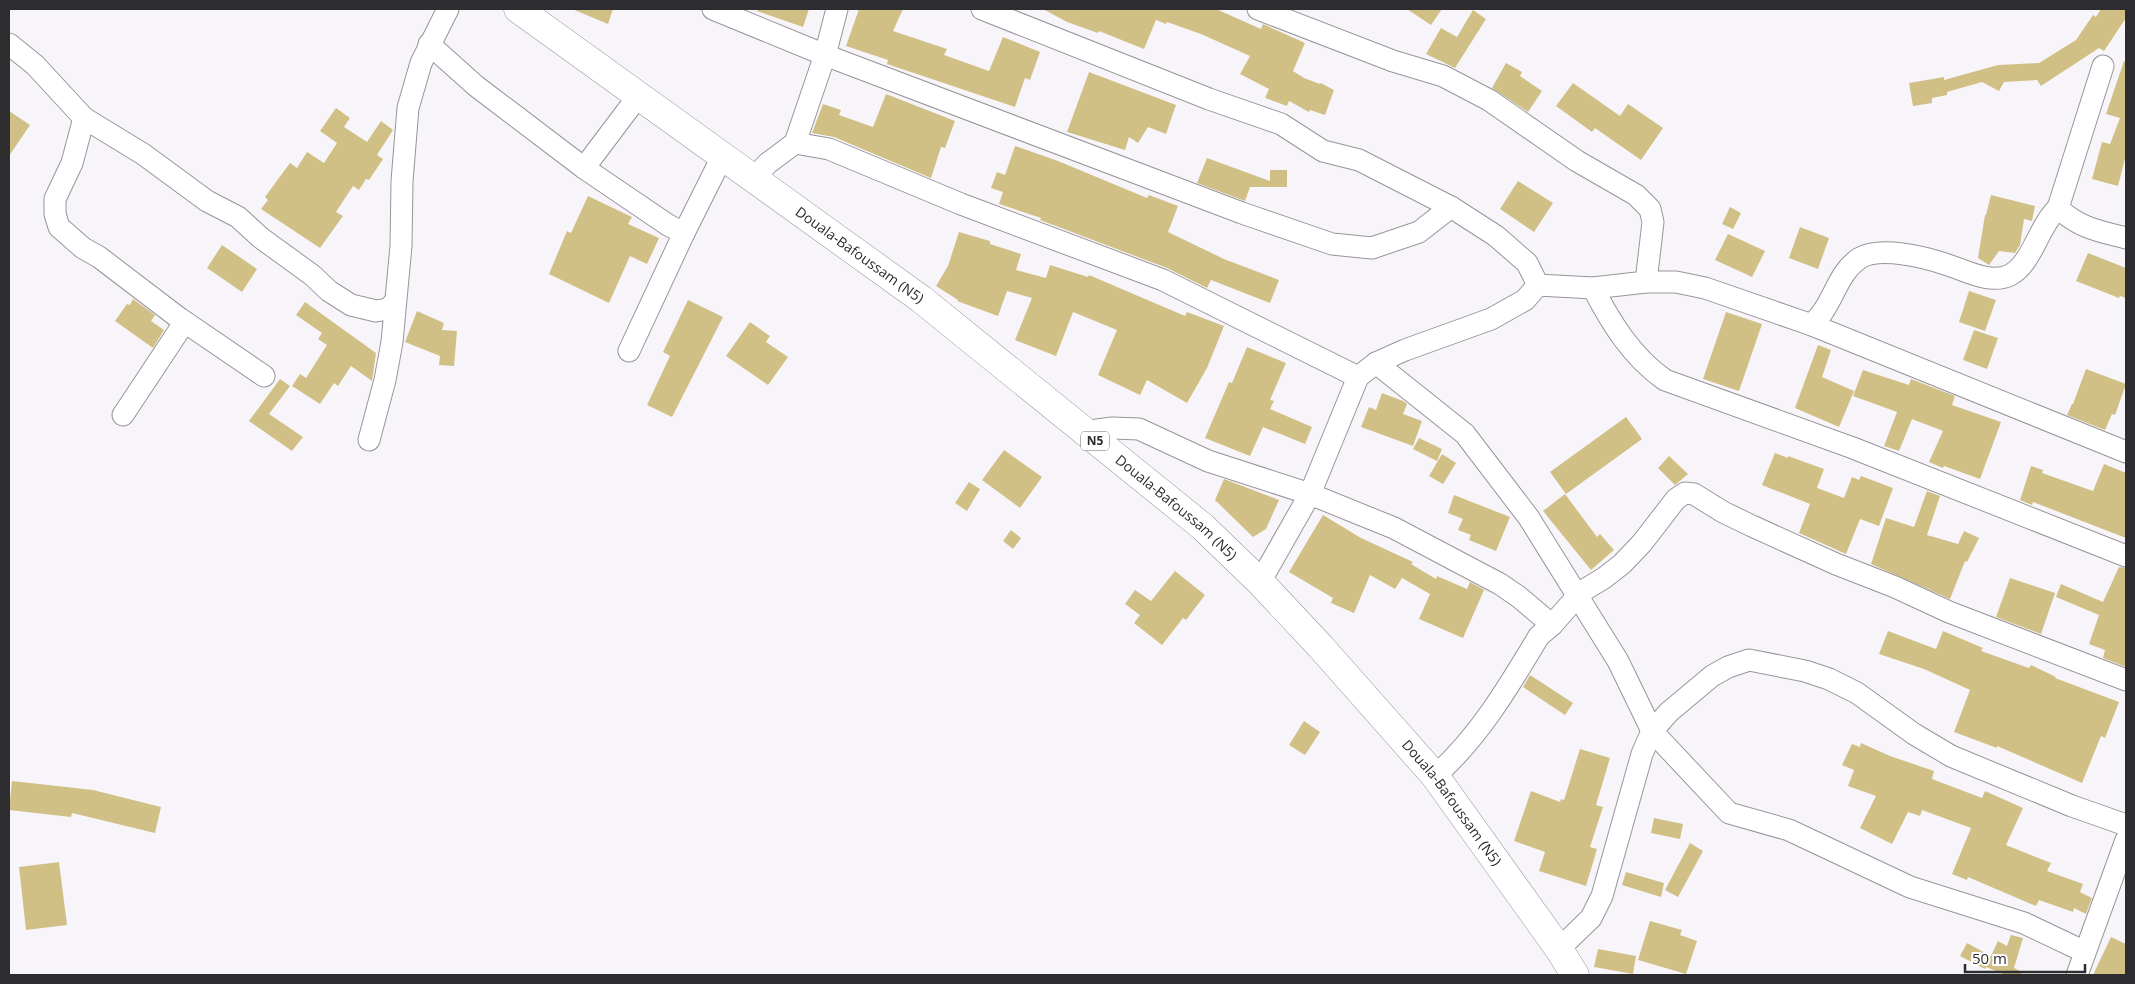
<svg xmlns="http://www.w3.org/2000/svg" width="2135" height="984" font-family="'Open Sans',sans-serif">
  <rect width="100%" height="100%" fill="#f8f5fa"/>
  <!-- building -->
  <g fill="#d1c086">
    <polygon points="572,9 613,9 608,24"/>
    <polygon points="758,9 809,9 803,27 757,11"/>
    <polygon points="859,9 903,9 893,31 947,49 944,55 989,71 1003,37 1040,52 1030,80 1025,78 1015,107 887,64 888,60 846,46"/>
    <polygon points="1043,9 1216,9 1261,29 1263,24 1305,43 1293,71 1304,78 1320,84 1321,83 1334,90 1325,115 1310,110 1309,112 1289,101 1287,106 1265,98 1269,89 1240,74 1250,56 1201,34 1167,22 1166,24 1156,20 1144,49 1099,31 1098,33 1067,22"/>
    <polygon points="1407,9 1442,9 1431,25"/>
    <polygon points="2101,9 2126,9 2126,18 2104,51 2099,48 2041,86 2037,80 2004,82 1999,91 1982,82 1947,92 1947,95 1932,98 1932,103 1913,106 1909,83 1944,77 1944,80 1998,65 2039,63 2076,40 2093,15 2096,17"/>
    <polygon points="1473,10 1486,19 1455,68 1426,54 1441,28 1457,37"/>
    <polygon points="2124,61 2126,62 2126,155 2118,186 2092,179 2102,142 2110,144 2120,118 2106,114"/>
    <polygon points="1506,63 1522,72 1520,76 1542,91 1528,112 1492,88"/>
    <polygon points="1089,72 1176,105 1166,134 1148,127 1138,143 1129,137 1125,150 1067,132"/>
    <polygon points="1573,83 1620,116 1628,104 1663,128 1641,160 1595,128 1592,132 1556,106"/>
    <polygon points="886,94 955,121 945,148 941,147 931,178 834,137 812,133 823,104 841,110 839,115 873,127"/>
    <polygon points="336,108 350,118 344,127 367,142 381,121 393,130 377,155 383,159 369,180 366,179 359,190 353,186 336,212 343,216 320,248 261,209 268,200 265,197 290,163 297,168 307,152 324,163 337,143 320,131"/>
    <polygon points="9,111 30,125 9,156"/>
    <polygon points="1015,146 1058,161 1147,198 1149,195 1178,206 1168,232 1224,259 1279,280 1270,303 1211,280 1207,288 1167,268 1040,220 1041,218 999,204 1003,192 991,188 997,172 1005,175"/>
    <polygon points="1207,158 1270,181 1270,170 1287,170 1287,187 1250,187 1245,201 1197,183"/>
    <polygon points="1518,181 1553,203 1534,232 1500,209"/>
    <polygon points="1991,195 2035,206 2032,221 2024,219 2020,245 2015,253 1999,251 1989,265 1978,258 1985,215 1986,215"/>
    <polygon points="588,196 632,217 628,224 659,238 647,264 630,256 609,303 549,274 567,231 571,233"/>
    <polygon points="1730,207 1741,213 1733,229 1722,224"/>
    <polygon points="1800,227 1829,238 1818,269 1789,258"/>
    <polygon points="959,232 990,241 990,244 1021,254 1016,270 1046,278 1050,265 1088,277 1089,275 1185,316 1187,312 1224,326 1207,368 1187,403 1147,380 1140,395 1098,375 1117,330 1073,312 1056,356 1015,340 1032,298 1007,291 998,316 957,301 958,300 936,286 948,266"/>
    <polygon points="1728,234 1765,251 1752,277 1715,260"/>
    <polygon points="222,245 257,269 242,292 207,268"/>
    <polygon points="2088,253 2126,268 2126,298 2120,296 2119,298 2076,281"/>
    <polygon points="1969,291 1996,300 1985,331 1959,322"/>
    <polygon points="133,299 155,315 151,321 164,330 153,348 115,321 127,304 130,305"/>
    <polygon points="688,300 723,317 672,417 647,405 670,356 663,352"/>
    <polygon points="305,302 376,353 372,381 351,366 338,386 334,383 320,404 292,386 300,374 306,378 327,345 318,339 322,333 296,315"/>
    <polygon points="417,311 444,323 442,330 457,331 454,366 439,365 440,356 405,342"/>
    <polygon points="1726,312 1762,324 1739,391 1703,379"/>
    <polygon points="750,322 770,336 766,342 788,357 768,385 726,356"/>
    <polygon points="1974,330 1998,338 1987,369 1963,360"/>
    <polygon points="1818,345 1831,350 1822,377 1854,391 1839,427 1795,408"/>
    <polygon points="1247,347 1286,363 1270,400 1274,401 1270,409 1312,427 1305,444 1263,427 1250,456 1205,438 1229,382 1232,383"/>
    <polygon points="2086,369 2126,384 2115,415 2112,414 2105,430 2067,415 2072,404 2073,404"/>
    <polygon points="1863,370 1909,385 1911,379 1955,396 1952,405 2001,422 1980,479 1944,466 1943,468 1929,462 1943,431 1912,419 1899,451 1884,446 1897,412 1853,396"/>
    <polygon points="280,379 290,386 269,414 303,437 292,451 249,421"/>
    <polygon points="1382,393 1403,401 1407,404 1403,414 1422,421 1413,446 1361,427 1369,407 1376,410"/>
    <polygon points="1626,417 1642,439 1566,494 1550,472"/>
    <polygon points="1419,438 1442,449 1437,461 1413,449"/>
    <polygon points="1004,450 1042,477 1020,508 982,480"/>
    <polygon points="1775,453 1788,458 1788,456 1824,469 1817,488 1844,498 1852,477 1859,480 1861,476 1893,488 1879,526 1860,519 1846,554 1799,533 1810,504 1762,485"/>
    <polygon points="1442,454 1456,463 1443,484 1429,476"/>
    <polygon points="1669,456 1688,474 1675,485 1658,468"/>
    <polygon points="2104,464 2126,473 2126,538 2033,502 2032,505 2020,500 2031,466 2043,470 2042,473 2093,491"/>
    <polygon points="1224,479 1279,500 1266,529 1253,537 1215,500"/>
    <polygon points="969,482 980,489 967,511 955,503"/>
    <polygon points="1927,491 1940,496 1927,535 1958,544 1964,531 1979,538 1967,562 1965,561 1950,599 1871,564 1886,518 1914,527"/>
    <polygon points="1565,494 1597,537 1600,534 1614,550 1591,570 1543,511"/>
    <polygon points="1454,495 1510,517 1496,551 1469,540 1471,535 1458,530 1463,519 1448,513"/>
    <polygon points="1323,515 1361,538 1413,562 1411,564 1436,579 1437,576 1467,589 1470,582 1490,593 1484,590 1463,638 1419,619 1430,594 1402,578 1395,589 1370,575 1354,613 1331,603 1333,598 1289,572"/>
    <polygon points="1011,530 1021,538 1013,549 1003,541"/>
    <polygon points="2119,567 2126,568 2126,667 2103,658 2105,650 2089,644 2099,615 2056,597 2061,584 2103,602"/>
    <polygon points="1175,571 1205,595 1186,620 1183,618 1162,645 1134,623 1140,615 1125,604 1135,590 1151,601"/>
    <polygon points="2010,578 2055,593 2041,634 1996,617"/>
    <polygon points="1888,631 1936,649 1943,631 1983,648 1981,651 2029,668 2031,665 2056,677 2055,678 2119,702 2105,738 2101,736 2082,783 1997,746 1997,748 1954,732 1970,690 1924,669 1879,654"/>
    <polygon points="1530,675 1573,703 1565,715 1523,687"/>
    <polygon points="1304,721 1320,732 1305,755 1289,745"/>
    <polygon points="1861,743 1890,756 1934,771 1932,779 1982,798 1985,791 2023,808 2006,845 2051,863 2047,871 2083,884 2080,892 2092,898 2086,914 2074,908 2073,912 2039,900 2036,906 1968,877 1967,880 1952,874 1971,828 1922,810 1920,816 1908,812 1892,844 1860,828 1876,796 1848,786 1854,770 1842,765 1852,744 1860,747"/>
    <polygon points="1580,749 1610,758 1596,805 1603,807 1590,847 1597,849 1586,886 1539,871 1545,852 1514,841 1531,791 1560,802 1561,799 1564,800"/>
    <polygon points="12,781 93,790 161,807 155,833 72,813 71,817 9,810"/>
    <polygon points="1654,818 1683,824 1680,839 1651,833"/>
    <polygon points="1690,843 1703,851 1678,897 1665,890"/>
    <polygon points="59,862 67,925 26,930 19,867"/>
    <polygon points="1626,872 1664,883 1661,897 1622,885"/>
    <polygon points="1650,921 1682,930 1680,935 1697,941 1686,974 1638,960"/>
    <polygon points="2011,935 2023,938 2014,968 2022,972 2020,975 2006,975 1986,967 1985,969 1960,956 1967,943 1991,956 1998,941 2007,946"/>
    <polygon points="2111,937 2126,944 2126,975 2093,975"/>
    <polygon points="1598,949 1636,956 1633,974 1594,967"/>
  </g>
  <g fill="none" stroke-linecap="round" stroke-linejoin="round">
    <defs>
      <g id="minor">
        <polyline points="713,9 825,55 1242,213 1332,244 1372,248 1419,232 1451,207"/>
        <polyline points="982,9 1209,99 1281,124 1323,151 1359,160 1451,207 1496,236 1527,263 1538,285 1593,288 1646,282 1676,282 1705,288 1812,325 2126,452"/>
        <polyline points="1258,9 1393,61 1443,76 1489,100 1577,161 1636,195 1650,209 1653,222 1646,282"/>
        <polyline points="9,44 35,65 84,118 143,154 207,201 238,217 261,238 312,275 329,291 351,305 376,311 388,309 395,302"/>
        <polyline points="429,44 476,86 584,168 668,225 684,233"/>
        <path d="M2103 66 2058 208C2079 228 2099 231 2126 238"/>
        <polyline points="84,118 72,163 55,199 55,214 59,227 83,248 99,257 179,318 264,376"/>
        <polyline points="795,143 825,55 837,9"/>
        <polyline points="584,168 639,95"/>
        <polyline points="754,178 768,163 795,143 829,149 961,204 1163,280 1358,377"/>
        <path d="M1593 288C1611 323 1632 357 1665 380L1853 448 2126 556"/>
        <path d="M1812 325C1816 320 1821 315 1824 310 1836 292 1841 270 1860 258 1880 246 1924 257 1945 264 1965 270 1990 285 2010 275 2032 264 2039 225 2058 208"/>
        <polyline points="629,351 684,233 722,157"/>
        <polyline points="1376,363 1465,434 1529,518 1618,661 1652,731 1729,813 1789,830 1910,887 2024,923 2085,952"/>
        <polyline points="123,415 184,323 179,318"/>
        <polyline points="1083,432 1112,428 1139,429 1208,461 1310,494 1394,528 1500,584 1519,597 1552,625"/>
        <polyline points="369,440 385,380 392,342 401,246 402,181 408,108 421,63 448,9"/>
        <polyline points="1260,582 1310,494 1358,377 1376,363 1405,350 1491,319 1525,300 1538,285"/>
        <path d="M1435 776C1479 737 1509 686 1539 636L1552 625 1581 592 1604 578 1622 564 1642 543 1676 499 1685 493 1694 494 1723 512 1752 526 1836 564 1895 587 1949 612 2126 680"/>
        <polyline points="1559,949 1591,918 1602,896 1642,754 1652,731 1669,712 1712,676 1728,667 1749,660 1805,671 1829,679 1857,693 1914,734 1951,756 2072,806 2126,825"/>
        <polyline points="2077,975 2126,840"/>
      </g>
      <g id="highway">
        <path id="s1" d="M518 9 921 299 1203 527 1260 582 1320 646 1435 776 1559 949 1575 975"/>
      </g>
    </defs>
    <!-- minor casing -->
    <use href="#minor" stroke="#989599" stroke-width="23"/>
    <!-- highway casing -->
    <use href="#highway" stroke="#989599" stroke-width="29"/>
    <!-- minor -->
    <use href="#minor" stroke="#fff" stroke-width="21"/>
    <!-- highway -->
    <use href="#highway" stroke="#fff" stroke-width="28"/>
  </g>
  <g text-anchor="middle" stroke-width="4" stroke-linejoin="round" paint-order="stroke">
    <!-- shield labels -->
    <rect fill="#fff" stroke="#6c6b6d" stroke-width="1" x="1081" y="431.5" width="28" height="19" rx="4"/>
    <g font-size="12" font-weight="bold" fill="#2d2c2e">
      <text x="1095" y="445">N5</text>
    </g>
    <!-- street labels -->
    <g font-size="14" fill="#2d2c2e" stroke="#fff">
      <text dy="5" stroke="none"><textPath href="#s1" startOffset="421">Douala-Bafoussam (N5)</textPath></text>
      <text dy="5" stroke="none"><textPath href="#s1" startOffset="826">Douala-Bafoussam (N5)</textPath></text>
      <text dy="5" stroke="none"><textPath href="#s1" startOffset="1231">Douala-Bafoussam (N5)</textPath></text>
    </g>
  </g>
  <!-- border -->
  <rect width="2135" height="984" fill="none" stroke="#2d2c2e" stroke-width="20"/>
  <!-- scale -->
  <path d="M1965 964v8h120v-8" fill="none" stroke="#2d2c2e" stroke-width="2.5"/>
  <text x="1972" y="964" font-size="15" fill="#2d2c2e" stroke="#ffffff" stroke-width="4" paint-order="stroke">50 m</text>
</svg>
